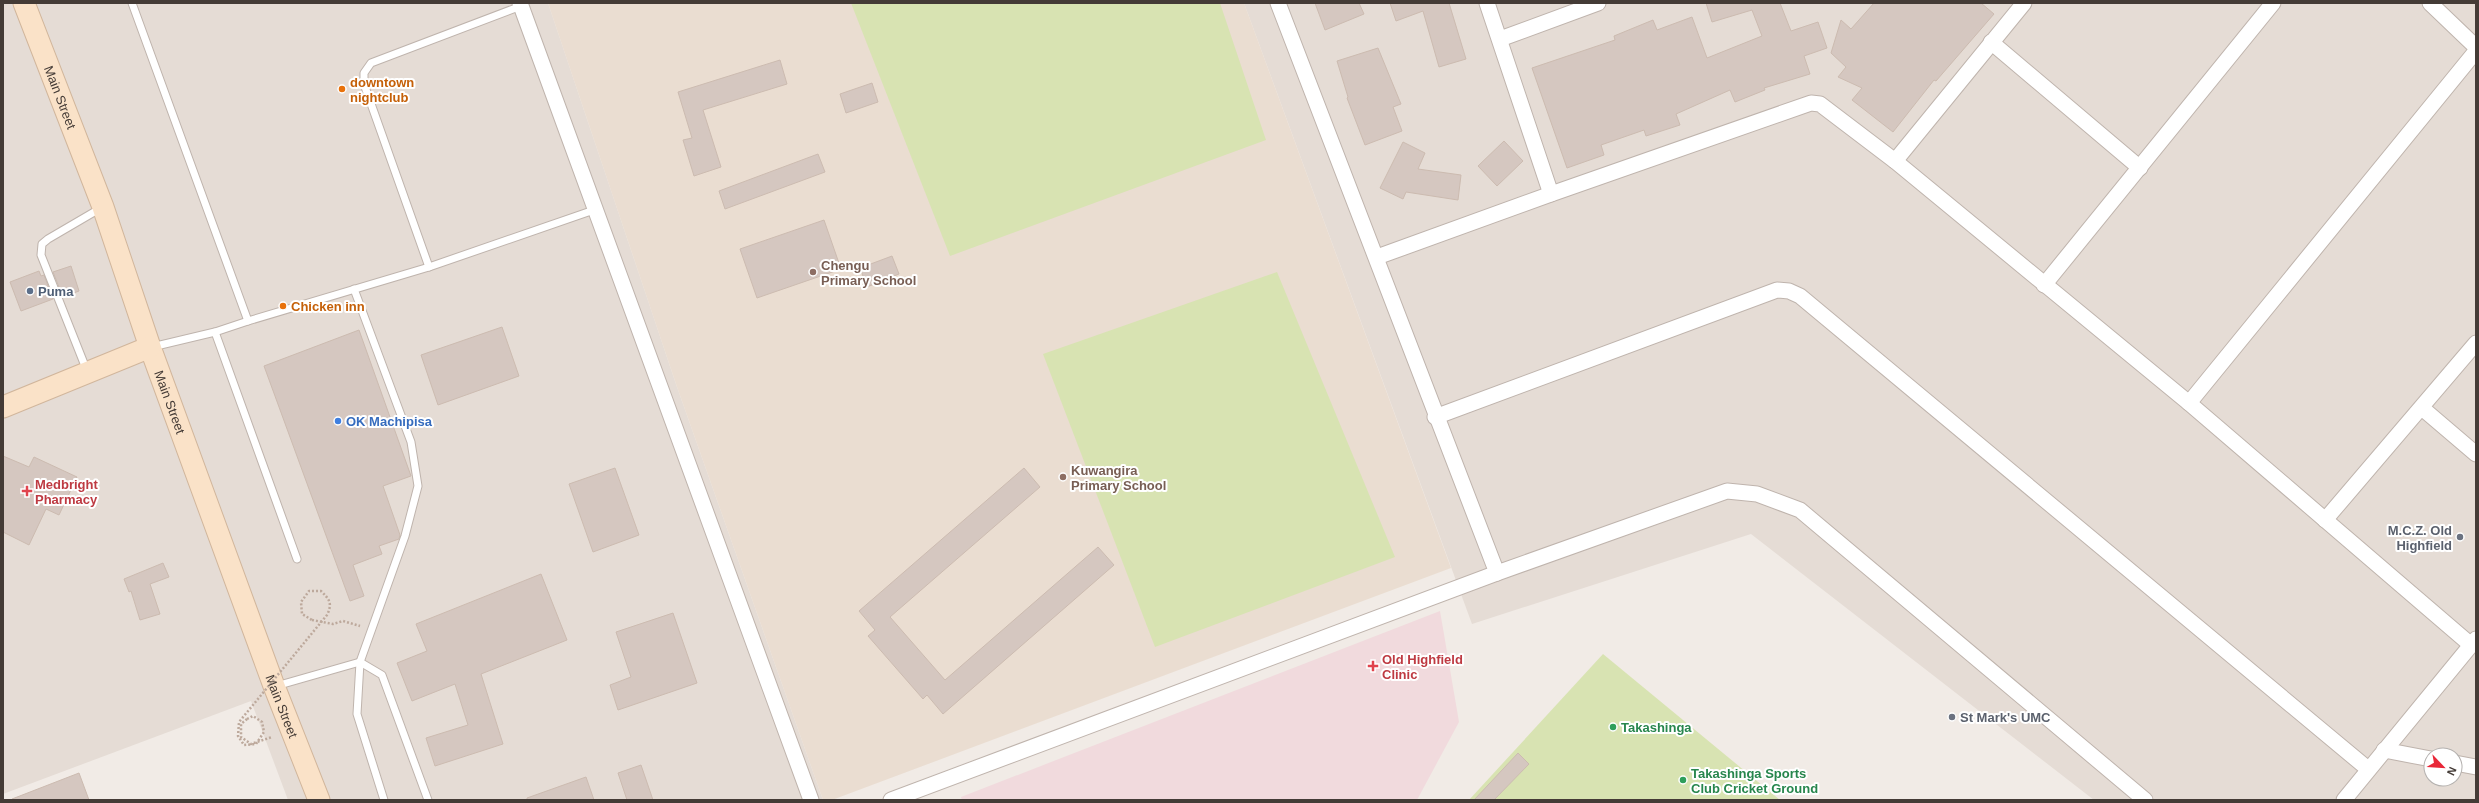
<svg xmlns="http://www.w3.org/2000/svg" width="2479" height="803" font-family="Arial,sans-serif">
  <rect width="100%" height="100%" fill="#f1ebe6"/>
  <!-- residential -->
  <g fill="#e5dcd5" fill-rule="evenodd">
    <polygon points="3,3 548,3 677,387 823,800 288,800 251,701 3,794"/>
    <path d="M1244 3H2476V800H2094L1751 534 1472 624ZM2431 755H2455V779H2431Z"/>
  </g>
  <!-- education -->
  <polygon fill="#eaddd1" points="548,3 1244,3 1451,568 832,800 823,800 677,387"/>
  <!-- medical -->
  <polygon fill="#f1dadd" points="1440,611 1459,722 1417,800 962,800 961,797"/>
  <!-- green -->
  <g fill="#d8e3b2">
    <polygon points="851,3 1220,3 1266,140 950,256"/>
    <polygon points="1277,272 1395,557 1155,647 1043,354"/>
    <polygon points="1603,654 1780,800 1469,800"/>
  </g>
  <!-- building -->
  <g fill="#d5c7c0" stroke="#ccbbb0">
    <polygon points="1315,3 1359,3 1364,14 1325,30"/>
    <polygon points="1390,3 1449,3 1466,59 1439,67 1423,11 1396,21"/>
    <polygon points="1706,3 1780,3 1791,31 1818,22 1827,48 1804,56 1810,74 1764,88 1765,90 1735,102 1730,90 1676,114 1680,125 1646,136 1644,130 1601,145 1604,155 1567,168 1532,68 1615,40 1614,36 1653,20 1657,30 1692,17 1707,58 1762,36 1752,10 1712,22"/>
    <polygon points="1874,3 1981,3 1994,14 1936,81 1934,80 1893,132 1852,100 1862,88 1838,77 1846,67 1831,53 1841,20 1851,29"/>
    <polygon points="1378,48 1401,104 1393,107 1402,131 1365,145 1347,98 1348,97 1337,61"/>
    <polygon points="780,60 787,84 703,110 721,167 694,176 683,140 692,138 678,92"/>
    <polygon points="872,83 878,102 846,113 840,94"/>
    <polygon points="1504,141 1523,161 1497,186 1478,166"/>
    <polygon points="1403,142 1425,153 1418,169 1461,175 1458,200 1406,192 1403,199 1380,188"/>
    <polygon points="818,154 825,172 725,209 719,191"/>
    <polygon points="824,220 841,269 757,298 740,249"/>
    <polygon points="892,256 899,274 867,287 860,268"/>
    <polygon points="71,266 79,291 63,297 53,272"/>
    <polygon points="39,271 41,276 44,275 53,299 21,311 10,282"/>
    <polygon points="502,327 519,376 438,405 421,355"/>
    <polygon points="359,330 411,476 383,486 400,535 399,539 379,546 382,554 353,565 364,596 350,601 264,366"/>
    <polygon points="3,456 29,467 34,457 77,477 59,515 46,509 29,545 3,532"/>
    <polygon points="615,468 639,535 593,552 569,484"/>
    <polygon points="1024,468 1040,487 890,617 945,680 1098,547 1114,565 943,714 927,695 923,699 868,636 875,630 859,611"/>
    <polygon points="163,563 169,577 150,584 160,614 140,620 131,591 129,592 124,579"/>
    <polygon points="541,574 567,640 481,674 503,744 435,766 426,738 468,725 455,684 412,701 397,663 427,651 416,624"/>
    <polygon points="673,613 697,683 618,710 610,685 631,677 616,632"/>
    <polygon points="1518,753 1529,764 1494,800 1474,800"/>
    <polygon points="641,765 653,800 627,800 618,773"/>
    <polygon points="79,773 89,800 12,800 12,799"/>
    <polygon points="586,777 594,800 527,800 527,798"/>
  </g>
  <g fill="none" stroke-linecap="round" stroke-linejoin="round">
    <defs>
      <g id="lane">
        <polyline points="132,3 248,321 429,267 594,210"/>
        <polyline points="429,267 364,84 364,73 371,63 521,6"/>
        <polyline points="354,289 411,442 418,486 405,536 360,662 357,714 384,800"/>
        <polyline points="215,332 297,559"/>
        <polyline points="152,347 215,332 248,321"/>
        <polyline points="87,371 41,255 42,244 48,239 101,208"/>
        <polyline points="276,686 360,662 382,675 428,800"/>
      </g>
      <g id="street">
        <polyline points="520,3 811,800"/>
        <polyline points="1278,3 1497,573"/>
        <polyline points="1487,3 1551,194"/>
        <polyline points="2430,3 2476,47"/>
        <polyline points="1500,39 1598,3"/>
        <polyline points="1991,42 2140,168"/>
        <polyline points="1895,161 2024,3"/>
        <polyline points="1377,257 1551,194 1811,103 1820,104 1895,161 2189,403 2471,645"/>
        <polyline points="2044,285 2273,3"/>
        <polyline points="2189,403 2476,51"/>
        <polyline points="2422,408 2476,454"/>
        <polyline points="1435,417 1777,290 1789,291 1800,296 2368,769"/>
        <polyline points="2325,520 2476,343"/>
        <polyline points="2384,750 2431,759"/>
        <polyline points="2455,763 2476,767"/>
        <polyline points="891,800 1497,573 1727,491 1757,494 1800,510 2145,800"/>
        <polyline points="2344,800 2476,639"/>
      </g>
      <g id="secondary">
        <path id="s1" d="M24 3 103 207 150 347 274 686 319 800"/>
        <polyline points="3,407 150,347"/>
      </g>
    </defs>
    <!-- lane casing -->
    <use href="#lane" stroke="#bfb4ad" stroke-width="9"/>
    <!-- street casing -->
    <use href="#street" stroke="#bfb4ad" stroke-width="17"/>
    <!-- secondary casing -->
    <use href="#secondary" stroke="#d1b69c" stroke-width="23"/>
    <!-- path -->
    <g stroke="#bda99c" stroke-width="2.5" stroke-dasharray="2 2" stroke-linecap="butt">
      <polyline points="312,620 333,624 343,621 360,626"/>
      <polyline points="247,719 241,724 241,737 251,744 272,737"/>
    </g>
    <!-- lane -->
    <use href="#lane" stroke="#fff" stroke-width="7"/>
    <!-- street -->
    <use href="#street" stroke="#fff" stroke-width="15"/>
    <!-- secondary -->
    <use href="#secondary" stroke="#fae2c8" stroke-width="21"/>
    <!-- path-bridge -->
    <path stroke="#bda99c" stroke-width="2.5" stroke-dasharray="2 2" stroke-linecap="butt" d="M247 719 253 716 262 722 264 732 256 744 244 745 238 736 239 722 327 615C333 603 329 599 321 591H309L301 602 302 614 312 620"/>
  </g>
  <!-- markers -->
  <g fill="#e8710a" stroke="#fff" stroke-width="1.5">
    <circle cx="342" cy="89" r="4"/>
    <circle cx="283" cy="306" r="4"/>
  </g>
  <g fill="#8d6e63" stroke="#fff" stroke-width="1.5">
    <circle cx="813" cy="272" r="4"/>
    <circle cx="1063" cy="477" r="4"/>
  </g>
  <circle fill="#5c6f8a" stroke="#fff" stroke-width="1.5" cx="30" cy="291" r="4"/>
  <circle fill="#3f7fe0" stroke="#fff" stroke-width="1.5" cx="338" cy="421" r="4"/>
  <g fill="#e0444e" stroke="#fff" stroke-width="1.5">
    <path d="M25 485h4v4h4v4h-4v4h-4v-4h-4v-4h4z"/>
    <path d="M1371 660h4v4h4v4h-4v4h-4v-4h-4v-4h4z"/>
  </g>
  <g fill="#6b7280" stroke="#fff" stroke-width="1.5">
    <circle cx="2460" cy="537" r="4"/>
    <circle cx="1952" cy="717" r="4"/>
  </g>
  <g fill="#2e9e5b" stroke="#fff" stroke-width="1.5">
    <circle cx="1613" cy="727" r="4"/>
    <circle cx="1683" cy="780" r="4"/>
  </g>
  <g text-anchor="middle" stroke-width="4" stroke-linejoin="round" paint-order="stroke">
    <!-- food labels -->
    <g font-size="13" font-weight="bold" fill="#c56008" stroke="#fff" text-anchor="start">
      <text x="350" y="87">downtown<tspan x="350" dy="15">nightclub</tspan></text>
      <text x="291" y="311">Chicken inn</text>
    </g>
    <!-- street labels -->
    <g font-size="13" fill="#443b36" stroke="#fff">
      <text dy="5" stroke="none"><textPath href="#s1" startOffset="101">Main Street</textPath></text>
      <text dy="5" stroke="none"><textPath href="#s1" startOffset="425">Main Street</textPath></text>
      <text dy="5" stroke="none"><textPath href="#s1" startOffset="749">Main Street</textPath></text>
    </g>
    <!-- education labels -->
    <g font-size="13" font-weight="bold" fill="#785e54" stroke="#fff" text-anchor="start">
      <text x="821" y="270">Chengu<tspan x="821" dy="15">Primary School</tspan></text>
      <text x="1071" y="475">Kuwangira<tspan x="1071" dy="15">Primary School</tspan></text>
    </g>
    <!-- service labels -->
    <g font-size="13" font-weight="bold" fill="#4e5e75" stroke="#fff" text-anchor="start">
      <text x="38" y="296">Puma</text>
    </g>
    <!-- shop labels -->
    <g font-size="13" font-weight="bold" fill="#366cbe" stroke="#fff" text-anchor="start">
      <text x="346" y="426">OK Machipisa</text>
    </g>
    <!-- health labels -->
    <g font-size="13" font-weight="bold" fill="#be3a42" stroke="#fff" text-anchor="start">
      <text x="35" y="489">Medbright<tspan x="35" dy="15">Pharmacy</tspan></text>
      <text x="1382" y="664">Old Highfield<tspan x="1382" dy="15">Clinic</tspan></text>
    </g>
    <!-- worship labels -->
    <g font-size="13" font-weight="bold" fill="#5b616d" stroke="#fff" text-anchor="end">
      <text x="2452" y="535">M.C.Z. Old<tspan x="2452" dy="15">Highfield</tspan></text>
      <text x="1960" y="722" text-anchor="start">St Mark's UMC</text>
    </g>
    <!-- leisure labels -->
    <g font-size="13" font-weight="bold" fill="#27864d" stroke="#fff" text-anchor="start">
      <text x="1621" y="732">Takashinga</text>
      <text x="1691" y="778">Takashinga Sports<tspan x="1691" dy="15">Club Cricket Ground</tspan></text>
    </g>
  </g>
  <!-- border -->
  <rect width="2479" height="803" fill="none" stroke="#443b36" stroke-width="8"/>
  <!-- north arrow -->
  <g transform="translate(2443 767) rotate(115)"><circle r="19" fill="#ffffff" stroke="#b4b1af"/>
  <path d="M0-3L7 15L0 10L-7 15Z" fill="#e82738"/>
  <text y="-6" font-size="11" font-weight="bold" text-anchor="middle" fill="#443b36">N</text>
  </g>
</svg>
